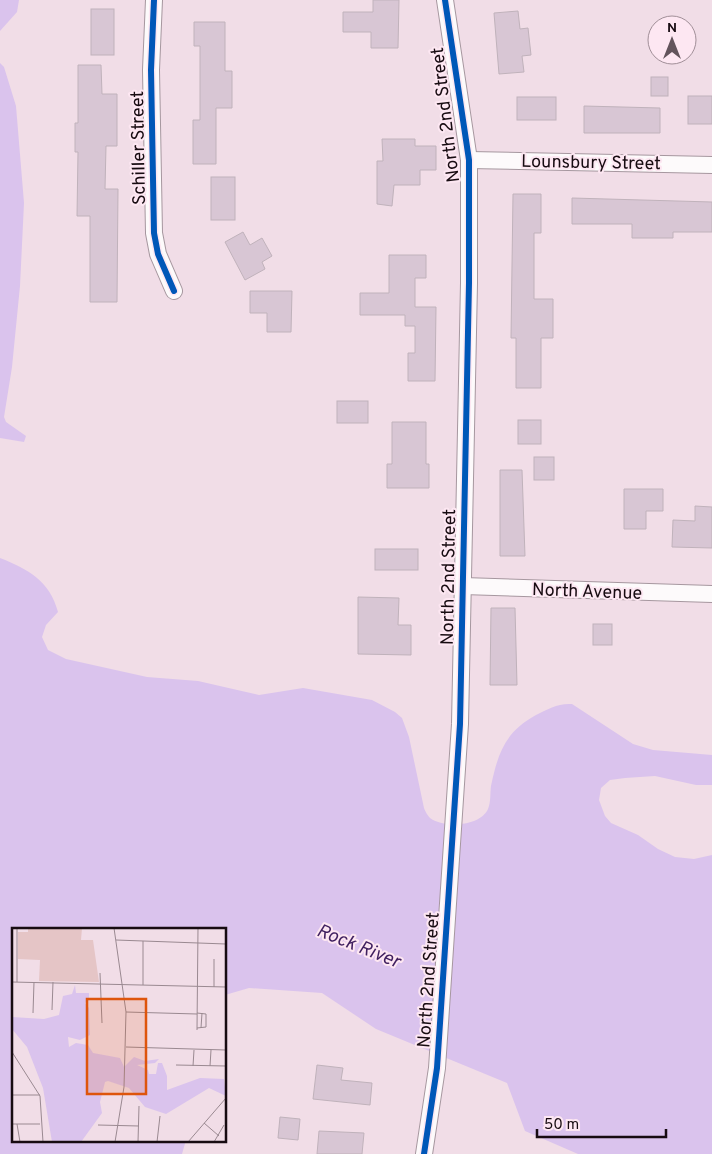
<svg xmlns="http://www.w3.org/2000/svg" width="712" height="1154" font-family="Overpass,sans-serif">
  <rect width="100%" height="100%" fill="#f1dde7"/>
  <!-- water -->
  <g fill="#dac3ed">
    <polygon points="0,0 19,0 17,12 0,31"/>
    <polygon points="0,63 4,67 16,106 24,203 20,286 12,367 4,417 6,422 26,436 24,442 0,438"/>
    <path d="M0 558C28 569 50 581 58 612L46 625 42 637 48 650 66 659 147 677 198 681 259 695 303 688 372 700 395 712 402 718 409 737 424 808C425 811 428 816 430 818 443 828 480 827 488 809 491 802 490 793 491 786 498 753 505 732 536 715 548 709 558 703 572 704L633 744 653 750 712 755V785H696L655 776 625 778 610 780 601 788 599 800 605 816 611 823 638 835 658 849 675 857 694 859 712 855V1154H578L525 1131 507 1083 376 1029 322 993 249 988 225 995V929H14V1140H186L182 1154H0Z"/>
  </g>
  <!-- building -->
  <g fill="#d8c6d4" stroke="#c0b2bb">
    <polygon points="373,0 399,0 398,48 371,48 371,32 343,32 343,12 373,12"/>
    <rect x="91" y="9" width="23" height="46"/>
    <polygon points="518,11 520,29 528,28 531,55 522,56 524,72 499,74 494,13"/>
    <polygon points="194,22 225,22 225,71 232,71 232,108 216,108 216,164 193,164 193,120 200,120 200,46 194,46"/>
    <polygon points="78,65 101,65 102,94 117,94 117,146 106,146 105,189 118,189 117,302 90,302 90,216 77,216 78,152 75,152 75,123 78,123"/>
    <rect x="651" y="77" width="17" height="19"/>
    <rect x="688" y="96" width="24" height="28"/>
    <rect x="517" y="97" width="39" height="23"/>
    <polygon points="584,106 660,108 660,133 584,133"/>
    <polygon points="382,139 415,139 415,146 436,146 436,170 420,170 420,185 394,185 392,206 377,204 377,161 383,161"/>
    <rect x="211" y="177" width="24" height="43"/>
    <polygon points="513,194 541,194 541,233 534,233 534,299 553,299 553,338 541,338 541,388 516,388 516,338 511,338"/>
    <polygon points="572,198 712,202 712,232 673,232 673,238 632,238 632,224 572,224"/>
    <polygon points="243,232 250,245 262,238 272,256 262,262 265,269 245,280 225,242"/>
    <polygon points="389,255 426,255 426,278 415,278 415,307 436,307 435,381 408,381 408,353 415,353 415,326 405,326 405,315 360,315 360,293 389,293"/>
    <polygon points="250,291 292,291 291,332 267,332 267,313 250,313"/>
    <rect x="337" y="401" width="31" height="22"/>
    <rect x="518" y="420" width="23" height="24"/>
    <polygon points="392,422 426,422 426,464 429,464 429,488 387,488 387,464 392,464"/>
    <rect x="534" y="457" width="20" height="23"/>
    <polygon points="500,470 522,470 525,556 500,556"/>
    <polygon points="624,489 663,489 663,511 646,511 646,529 624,529"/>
    <polygon points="695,506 712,507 712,548 672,547 673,520 695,521"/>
    <rect x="375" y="549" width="43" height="21"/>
    <polygon points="358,597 399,598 398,625 411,625 411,655 358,654"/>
    <polygon points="491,608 515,608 517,685 490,685"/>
    <rect x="593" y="624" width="19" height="21"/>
    <polygon points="317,1065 343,1068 341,1080 372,1083 370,1105 313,1099"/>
    <polygon points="280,1117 300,1119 298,1140 278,1138"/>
    <polygon points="319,1131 364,1133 362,1154 317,1154"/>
  </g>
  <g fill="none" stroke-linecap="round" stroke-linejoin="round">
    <defs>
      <g id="minor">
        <polyline points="154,0 151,70 154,233 158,254 174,291"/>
        <polyline points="469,160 712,165"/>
        <polyline points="463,586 712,594"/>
        <polyline points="424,1154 437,1068 460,724 469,283 469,160 445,0"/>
      </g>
    </defs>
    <!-- minor casing -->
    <use href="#minor" stroke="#a6979f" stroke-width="18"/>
    <!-- minor -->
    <use href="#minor" stroke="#fdfafb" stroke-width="16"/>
    <defs>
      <g id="cycleway">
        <polyline points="154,0 151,70 154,233 158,254 174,291"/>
        <polyline points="424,1154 437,1068 460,724 469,283 469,160 445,0"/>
      </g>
    </defs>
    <!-- cycleway casing -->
    <use href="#cycleway" stroke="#fde7f2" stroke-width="9"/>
    <!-- cycleway -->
    <use href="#cycleway" stroke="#0057b8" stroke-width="6"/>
  </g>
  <g text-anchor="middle" stroke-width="4" stroke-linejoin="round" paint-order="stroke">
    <!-- street labels -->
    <g font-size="18" fill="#170b11" stroke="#fde7f2">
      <text transform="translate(445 115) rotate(-97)" y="6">North 2nd Street</text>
      <text transform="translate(138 148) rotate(-91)" y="6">Schiller Street</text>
      <text transform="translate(591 162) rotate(1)" y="6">Lounsbury Street</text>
      <text transform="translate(448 577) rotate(-89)" y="6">North 2nd Street</text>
      <text transform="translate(587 591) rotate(2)" y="6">North Avenue</text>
      <text transform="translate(428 980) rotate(-86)" y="6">North 2nd Street</text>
    </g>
    <!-- water labels -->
    <g font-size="19" font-style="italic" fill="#3f1f5f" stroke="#fde7f2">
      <text transform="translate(359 945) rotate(22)" y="7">Rock River</text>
    </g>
  </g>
  <!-- overview -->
  <g transform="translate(12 928)">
    <rect width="214" height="214" fill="#f1dde7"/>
    <path d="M16 0H70L69 12H81L87 54 27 53 28 32 6 31V4H16Z" fill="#e5c5c6"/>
    <path d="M63 57 64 65H77V72L73 75 77 80 78 107 68 112 56 109 57 119 64 115 76 117 81 125 108 130 112 139 122 129 133 133 147 131 143 135 125 137 136 142 137 146H144L146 135H150L155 148V162L188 150 212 151 214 168 197 160 154 186 133 179 117 160 96 153 93 154 88 174 90 185 69 214H40L31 160 15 119 0 101V89L32 91 47 87 51 68 60 66Z" fill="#dac3ed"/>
    <path fill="none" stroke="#9a8991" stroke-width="1" d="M102 0 114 84 112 159 103 214M104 12 214 16M131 13V57M202 31V59M88 45 90 95M0 54 214 59M5 54V0M40 82 41 54M114 84 185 86M21 85 22 54M185 100 194 99V86L185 85M189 100 190 85M185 102 186 0M114 119 214 122M0 124 28 168 31 214M164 137 214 138M181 138 182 122M198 138 199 122M0 167H28M192 195 207 208M0 196H28M5 196 8 214M86 197 127 198M126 214 127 178M145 214 148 188M176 214 214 170M202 214 212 197"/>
    <path fill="#de550c" fill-opacity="0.15" stroke="#de550c" stroke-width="2.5" d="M75 71H134V166H75Z"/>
    <rect width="214" height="214" fill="none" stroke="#170b11" stroke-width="2.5"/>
  </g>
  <!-- north arrow -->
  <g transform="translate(672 40)"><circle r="24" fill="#fde7f2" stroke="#a18f98"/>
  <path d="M0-4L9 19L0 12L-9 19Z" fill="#63545c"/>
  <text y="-8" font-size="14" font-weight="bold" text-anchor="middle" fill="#170b11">N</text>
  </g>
  <!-- scale -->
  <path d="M537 1129v8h129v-8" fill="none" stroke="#170b11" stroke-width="2.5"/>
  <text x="544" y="1129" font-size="15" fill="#170b11" stroke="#fde7f2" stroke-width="4" paint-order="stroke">50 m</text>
</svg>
